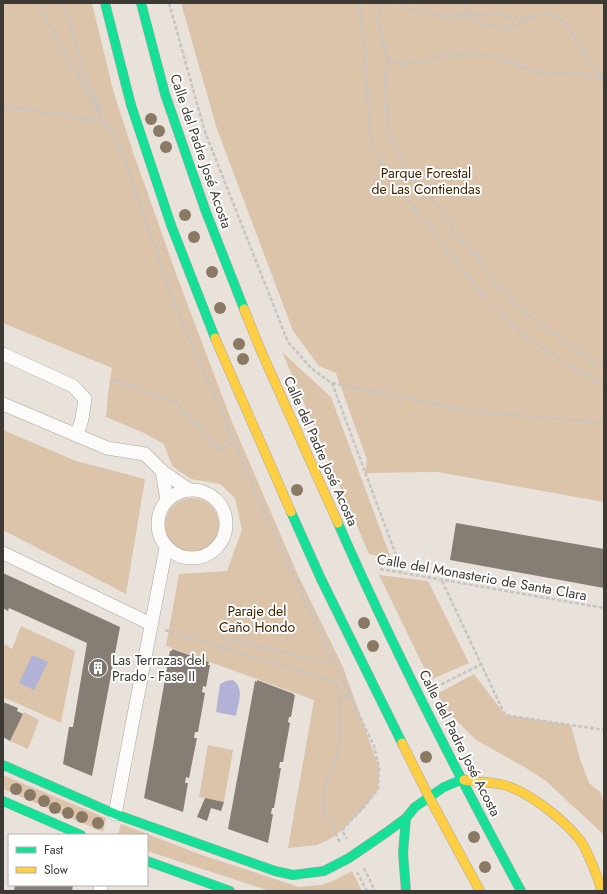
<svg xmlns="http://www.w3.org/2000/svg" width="607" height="894" font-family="Jost,sans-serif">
  <rect width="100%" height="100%" fill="#e8e2db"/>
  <!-- green -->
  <g fill="#dbc4aa">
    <polygon points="3,3 92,3 113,90 133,152 178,279 232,422 297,573 343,667 379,768 378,789 364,807 342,830 330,839 317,845 288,848 314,700 166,646 179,574 227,571 242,530 235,498 220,484 191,479 172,466 164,444 142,432 106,417 108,394 112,368 3,323"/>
    <polygon points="181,3 604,3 604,502 437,472 365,473 367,460 336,373 319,366 293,331 217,129"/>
    <polygon points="282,352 331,397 391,558 369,554"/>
    <polygon points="3,430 76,461 145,479 126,594 3,530"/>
    <circle cx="192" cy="525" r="27"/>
    <polygon points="379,575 428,581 469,663 430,680"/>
    <polygon points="21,626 75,651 61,723 3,697 3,646 6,645 12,649"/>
    <polygon points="474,674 505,715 571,725 580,759 589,783 601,793 604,806 604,835 546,781 526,768 476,740 452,716 437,694"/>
    <polygon points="24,712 39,720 28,749 10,741"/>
    <polygon points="208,745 233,750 224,802 199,797"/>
    <polygon points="3,775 106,818 103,832 3,789"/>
    <polygon points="121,824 202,855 299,887 322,885 335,880 352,871 362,891 270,891 147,851 147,835 118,835"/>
  </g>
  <!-- water -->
  <g fill="#b1b2d5">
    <polygon points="32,655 48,662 34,690 19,683"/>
    <path d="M233 680C245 689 238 703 236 716L216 712 220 684 226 681Z"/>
  </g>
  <!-- building -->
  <g fill="#867e75">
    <polygon points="456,523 604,549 604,588 450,560"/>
    <polygon points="3,573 120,627 92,776 63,764 69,727 73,727 87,643 9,608 8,611 3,608"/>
    <polygon points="172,649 209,662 208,665 210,665 206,687 203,686 202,692 205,693 198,732 195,732 194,738 197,738 189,778 186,777 185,783 188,783 183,812 144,798 170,651 172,651"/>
    <polygon points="257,680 294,694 293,695 295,695 291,717 289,717 288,722 290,723 283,762 280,762 279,768 281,768 274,808 272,808 271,814 273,814 268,843 228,829 255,681 257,682"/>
    <polygon points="3,702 18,708 17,711 23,714 10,741 3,737"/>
    <polygon points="205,798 224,802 221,811 211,808 207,821 197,817"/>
    <polygon points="15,885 73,885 72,891 14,891"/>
  </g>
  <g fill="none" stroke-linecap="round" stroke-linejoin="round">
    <defs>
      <g id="street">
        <polyline points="3,354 73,386 85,399 82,419 77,435"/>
        <polyline points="3,404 107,448 145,454 162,471 189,490"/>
        <polyline points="162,471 167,500"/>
        <circle cx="192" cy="524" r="34"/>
        <polyline points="3,553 151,624"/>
        <polyline points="115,814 166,548"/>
        <polyline points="100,891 101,885"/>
      </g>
      <g id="fast">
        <polyline points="105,3 131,105 171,225 215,338"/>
        <polyline points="141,3 165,94 206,212 244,309"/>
        <polyline points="291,512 321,579 402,743"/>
        <path d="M338 523C393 649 456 771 521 891"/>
        <polyline points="3,765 115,814 275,871 293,875 324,871 349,858 387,832 406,818 415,807 444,787 461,780 464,780"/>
        <polyline points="3,801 81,835"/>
        <polyline points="406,818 403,853 406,891"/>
        <polyline points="147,861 230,891"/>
      </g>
      <g id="slow">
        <polyline points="244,309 261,351 338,523"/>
        <polyline points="215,338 291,512"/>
        <polyline points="402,743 429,797 480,891"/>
        <path d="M464 780C477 782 491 782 504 785 528 791 564 820 580 840 586 848 600 881 601 891"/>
      </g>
    </defs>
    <!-- street casing -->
    <use href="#street" stroke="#aaa5a0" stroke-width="14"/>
    <!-- fast casing -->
    <use href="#fast" stroke="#aaa5a0" stroke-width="10"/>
    <!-- slow casing -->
    <use href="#slow" stroke="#aaa5a0" stroke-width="10"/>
    <!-- path -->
    <g stroke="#c7c4c2" stroke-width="2.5" stroke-dasharray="4 2" stroke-linecap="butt">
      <polyline points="37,3 103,121 118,141 177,310 259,500 333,660 374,746 379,768 378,789 364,807 342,830 347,839"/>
      <polyline points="61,3 69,19 81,64 100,112"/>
      <polyline points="169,3 205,132 288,342 312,369 332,383 403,574"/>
      <polyline points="359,3 364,45 370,135 380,164 477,288 513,326 550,353 604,385"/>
      <polyline points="381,3 378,19 384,50 388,60 403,64 430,60 444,55 488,55 508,61 543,75 557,73 604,77"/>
      <polyline points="398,3 415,11 447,16 467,15 482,24 509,28 533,17"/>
      <polyline points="463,3 467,15 496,14 512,17 535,16 549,12 565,22 604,83"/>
      <polyline points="388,60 385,77 389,133 407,171 450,220 453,231 460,239 473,251 495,283 510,296 514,304 538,323 565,341 594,363 604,367"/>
      <polyline points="3,106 103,121"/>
      <polyline points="111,379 176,402 218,450 234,443"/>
      <polyline points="332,383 463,410 604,423"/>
      <polyline points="380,569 604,608"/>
      <polyline points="442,581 505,715 604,730"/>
      <polyline points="165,630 336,682 340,699 340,734 338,752 324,789 323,811 341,844"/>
      <polyline points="220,647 231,639 326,663 333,660"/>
      <polyline points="436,687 482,664"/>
      <polyline points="340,699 351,696"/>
      <polyline points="364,868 375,891"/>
      <polyline points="357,872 367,891"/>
    </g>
    <!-- street -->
    <use href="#street" stroke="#fcfbfa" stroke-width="13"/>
    <!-- fast -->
    <use href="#fast" stroke="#16e098" stroke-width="9"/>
    <!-- slow -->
    <use href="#slow" stroke="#ffcf43" stroke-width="9"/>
  </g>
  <!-- trees -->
  <g fill="#8a7963">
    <circle cx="151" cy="119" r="6"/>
    <circle cx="159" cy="131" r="6"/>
    <circle cx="166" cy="147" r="6"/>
    <circle cx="185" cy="215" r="6"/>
    <circle cx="194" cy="237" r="6"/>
    <circle cx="212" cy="272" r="6"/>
    <circle cx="220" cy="308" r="6"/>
    <circle cx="239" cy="344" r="6"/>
    <circle cx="243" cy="359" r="6"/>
    <circle cx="297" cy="490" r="6"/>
    <circle cx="364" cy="623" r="6"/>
    <circle cx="373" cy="646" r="6"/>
    <circle cx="426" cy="757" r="6"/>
    <circle cx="16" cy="789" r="6"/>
    <circle cx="30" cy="795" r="6"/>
    <circle cx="44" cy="801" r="6"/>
    <circle cx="55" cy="808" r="6"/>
    <circle cx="68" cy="813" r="6"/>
    <circle cx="82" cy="817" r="6"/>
    <circle cx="98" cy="823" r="6"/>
    <circle cx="474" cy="837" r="6"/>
    <circle cx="485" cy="867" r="6"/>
  </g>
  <!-- icons -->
  <defs>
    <symbol id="building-disc" viewBox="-11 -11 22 22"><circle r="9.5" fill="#79746e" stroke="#fff"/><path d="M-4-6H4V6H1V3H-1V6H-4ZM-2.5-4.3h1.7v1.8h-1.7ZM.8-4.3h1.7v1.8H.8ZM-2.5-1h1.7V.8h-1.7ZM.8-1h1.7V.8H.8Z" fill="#fff"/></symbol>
  </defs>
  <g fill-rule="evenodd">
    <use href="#building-disc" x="87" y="657" width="22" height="22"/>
  </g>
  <g text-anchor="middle" stroke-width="4" stroke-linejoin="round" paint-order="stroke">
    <!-- street labels -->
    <g font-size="14" fill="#3d3934" stroke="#fff">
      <text transform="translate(201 151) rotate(71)" y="5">Calle del Padre José Acosta</text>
      <text transform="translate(321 451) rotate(66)" y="5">Calle del Padre José Acosta</text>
      <text transform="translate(482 577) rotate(10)" y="5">Calle del Monasterio de Santa Clara</text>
      <text transform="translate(460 743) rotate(63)" y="5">Calle del Padre José Acosta</text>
    </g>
    <!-- park labels -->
    <g font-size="14" fill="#3e2300" stroke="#fff">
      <text x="426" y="178">Parque Forestal<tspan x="426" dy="16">de Las Contiendas</tspan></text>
      <text x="257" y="616">Paraje del<tspan x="257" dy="16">Caño Hondo</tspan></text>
    </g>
    <!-- poi labels -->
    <g font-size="14" fill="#3d3934" stroke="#fff" text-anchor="start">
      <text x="112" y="665">Las Terrazas del<tspan x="112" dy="16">Prado - Fase II</tspan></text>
    </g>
  </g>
  <!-- border -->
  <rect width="607" height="894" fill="none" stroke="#3d3934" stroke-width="8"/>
  <!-- legend -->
  <rect x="8" y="834" width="140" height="52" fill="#ffffff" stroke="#b1b0ae"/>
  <rect x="16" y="847" width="20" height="6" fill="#16e098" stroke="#b1b0ae"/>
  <text x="44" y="854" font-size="12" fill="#3d3934">Fast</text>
  <rect x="16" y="867" width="20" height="6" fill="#ffcf43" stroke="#b1b0ae"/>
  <text x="44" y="874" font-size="12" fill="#3d3934">Slow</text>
</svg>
